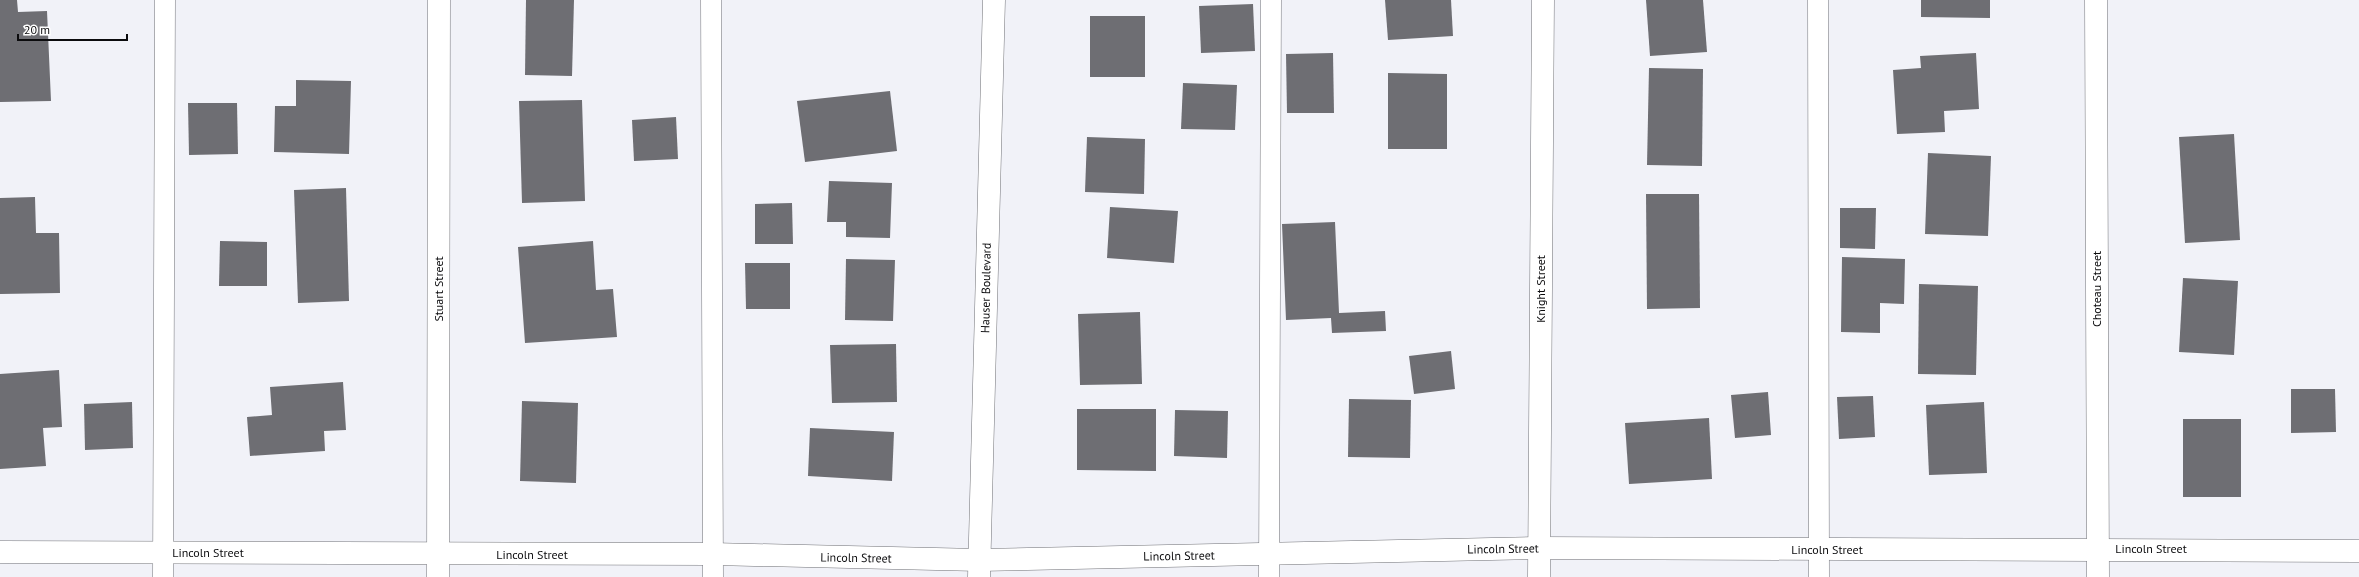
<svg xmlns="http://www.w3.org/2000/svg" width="2359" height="577" font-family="'PT Sans',sans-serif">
  <rect width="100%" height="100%" fill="#f1f2f8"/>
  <!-- building -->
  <g fill="#6e6e73">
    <polygon points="0,0 17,0 18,12 47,11 51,101 0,102"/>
    <polygon points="526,0 574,0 572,76 525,75"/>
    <polygon points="1385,0 1451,0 1453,36 1388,40"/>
    <polygon points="1646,0 1703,0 1707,52 1650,56"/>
    <polygon points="1921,0 1990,0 1990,18 1921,17"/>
    <polygon points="1253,4 1255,51 1201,53 1199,6"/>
    <rect x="1090" y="16" width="55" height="61"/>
    <polygon points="1333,53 1334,113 1287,113 1286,54"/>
    <polygon points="1976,53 1979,109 1944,111 1945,132 1897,134 1893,70 1921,68 1920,56"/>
    <polygon points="1649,68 1703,69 1702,166 1647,165"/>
    <polygon points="1388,73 1447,74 1447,149 1388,149"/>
    <polygon points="296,80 351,81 349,154 274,152 275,106 296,106"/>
    <polygon points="1183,83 1237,85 1235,130 1181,129"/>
    <polygon points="890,91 897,151 805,162 797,101"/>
    <polygon points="582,100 585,201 522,203 519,101"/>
    <polygon points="188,103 237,103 238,154 189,155"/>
    <polygon points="676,117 678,159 634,161 632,120"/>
    <polygon points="2234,134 2240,240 2185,243 2179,137"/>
    <polygon points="1087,137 1145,139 1144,194 1085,192"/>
    <polygon points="1928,153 1991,156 1988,236 1925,234"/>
    <polygon points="829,181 892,183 890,238 846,237 846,222 827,222"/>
    <polygon points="346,188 349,301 298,303 294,190"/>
    <polygon points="1646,194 1699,194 1700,308 1647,309"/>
    <polygon points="35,197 36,233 59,233 60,293 0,294 0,198"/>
    <polygon points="792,203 793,244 755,244 755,204"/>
    <polygon points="1110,207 1178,211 1174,263 1107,258"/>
    <polygon points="1840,208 1876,208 1875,249 1840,248"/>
    <polygon points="1335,222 1339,313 1385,311 1386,331 1332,333 1331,318 1286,320 1282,224"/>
    <polygon points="220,241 267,242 267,286 219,286"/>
    <polygon points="593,241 596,290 613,289 617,337 525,343 518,247"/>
    <polygon points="1842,257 1905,259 1904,304 1880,303 1880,333 1841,332"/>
    <polygon points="846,259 895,260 893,321 845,320"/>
    <polygon points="745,263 790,263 790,309 746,309"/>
    <polygon points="2183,278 2238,281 2234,355 2179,352"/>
    <polygon points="1919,284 1978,286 1976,375 1918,374"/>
    <polygon points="1140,312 1142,384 1080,385 1078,314"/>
    <polygon points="896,344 897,402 832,403 830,345"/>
    <polygon points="1451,351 1455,389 1414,394 1409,356"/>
    <polygon points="59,370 62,427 43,428 46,466 0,469 0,374"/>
    <polygon points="343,382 346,430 324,431 325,451 250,456 247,417 272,415 270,387"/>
    <polygon points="2291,389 2335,389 2336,432 2291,433"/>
    <polygon points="1768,392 1771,435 1735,438 1731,395"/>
    <polygon points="1873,396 1875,437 1839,439 1837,397"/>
    <polygon points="1349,399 1411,400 1410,458 1348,457"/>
    <polygon points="522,401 578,403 576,483 520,481"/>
    <polygon points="132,402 133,448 85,450 84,404"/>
    <polygon points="1984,402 1987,473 1929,475 1926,405"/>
    <polygon points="1077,409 1156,409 1156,471 1077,470"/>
    <polygon points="1175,410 1228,411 1227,458 1174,456"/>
    <polygon points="1709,418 1712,479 1629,484 1625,423"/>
    <rect x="2183" y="419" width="58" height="78"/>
    <polygon points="810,428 894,432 892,481 808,476"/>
  </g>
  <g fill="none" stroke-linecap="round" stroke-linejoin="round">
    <defs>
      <g id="service">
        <polyline points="711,0 713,577"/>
        <polyline points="1818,0 1819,577"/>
        <polyline points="163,577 165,0"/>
        <polyline points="1269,577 1271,0"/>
      </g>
      <g id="minor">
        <polyline points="2096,0 2098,577"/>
        <polyline points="0,552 713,554 979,560 1539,548 2359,551"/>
        <polyline points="438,577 439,0"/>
        <polyline points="979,577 994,0"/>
        <polyline points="1539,577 1543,0"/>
      </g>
    </defs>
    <!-- service casing -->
    <use href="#service" stroke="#717277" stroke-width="21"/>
    <!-- minor casing -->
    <use href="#minor" stroke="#717277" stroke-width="23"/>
    <!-- service -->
    <use href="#service" stroke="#fff" stroke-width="20"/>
    <!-- minor -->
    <use href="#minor" stroke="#fff" stroke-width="22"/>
  </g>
  <g text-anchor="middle" stroke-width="3" stroke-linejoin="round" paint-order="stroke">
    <!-- street labels -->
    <g font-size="12" fill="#0b0b0d" stroke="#fff">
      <text transform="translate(986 288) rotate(-89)" y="4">Hauser Boulevard</text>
      <text transform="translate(439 289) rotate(-90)" y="4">Stuart Street</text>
      <text transform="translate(1541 289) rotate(-90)" y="4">Knight Street</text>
      <text transform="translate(2097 289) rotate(-90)" y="4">Choteau Street</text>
      <text transform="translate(1503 549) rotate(-1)" y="4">Lincoln Street</text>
      <text x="2151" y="553">Lincoln Street</text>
      <text x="1827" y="554">Lincoln Street</text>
      <text x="208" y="557">Lincoln Street</text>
      <text x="532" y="559">Lincoln Street</text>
      <text transform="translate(1179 556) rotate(-1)" y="4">Lincoln Street</text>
      <text transform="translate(856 558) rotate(1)" y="4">Lincoln Street</text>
    </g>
  </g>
  <!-- scale -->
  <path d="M18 34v6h109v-6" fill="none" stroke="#0b0b0d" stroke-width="2"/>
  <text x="24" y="34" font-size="12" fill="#0b0b0d" stroke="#ffffff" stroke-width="3" paint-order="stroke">20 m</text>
</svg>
